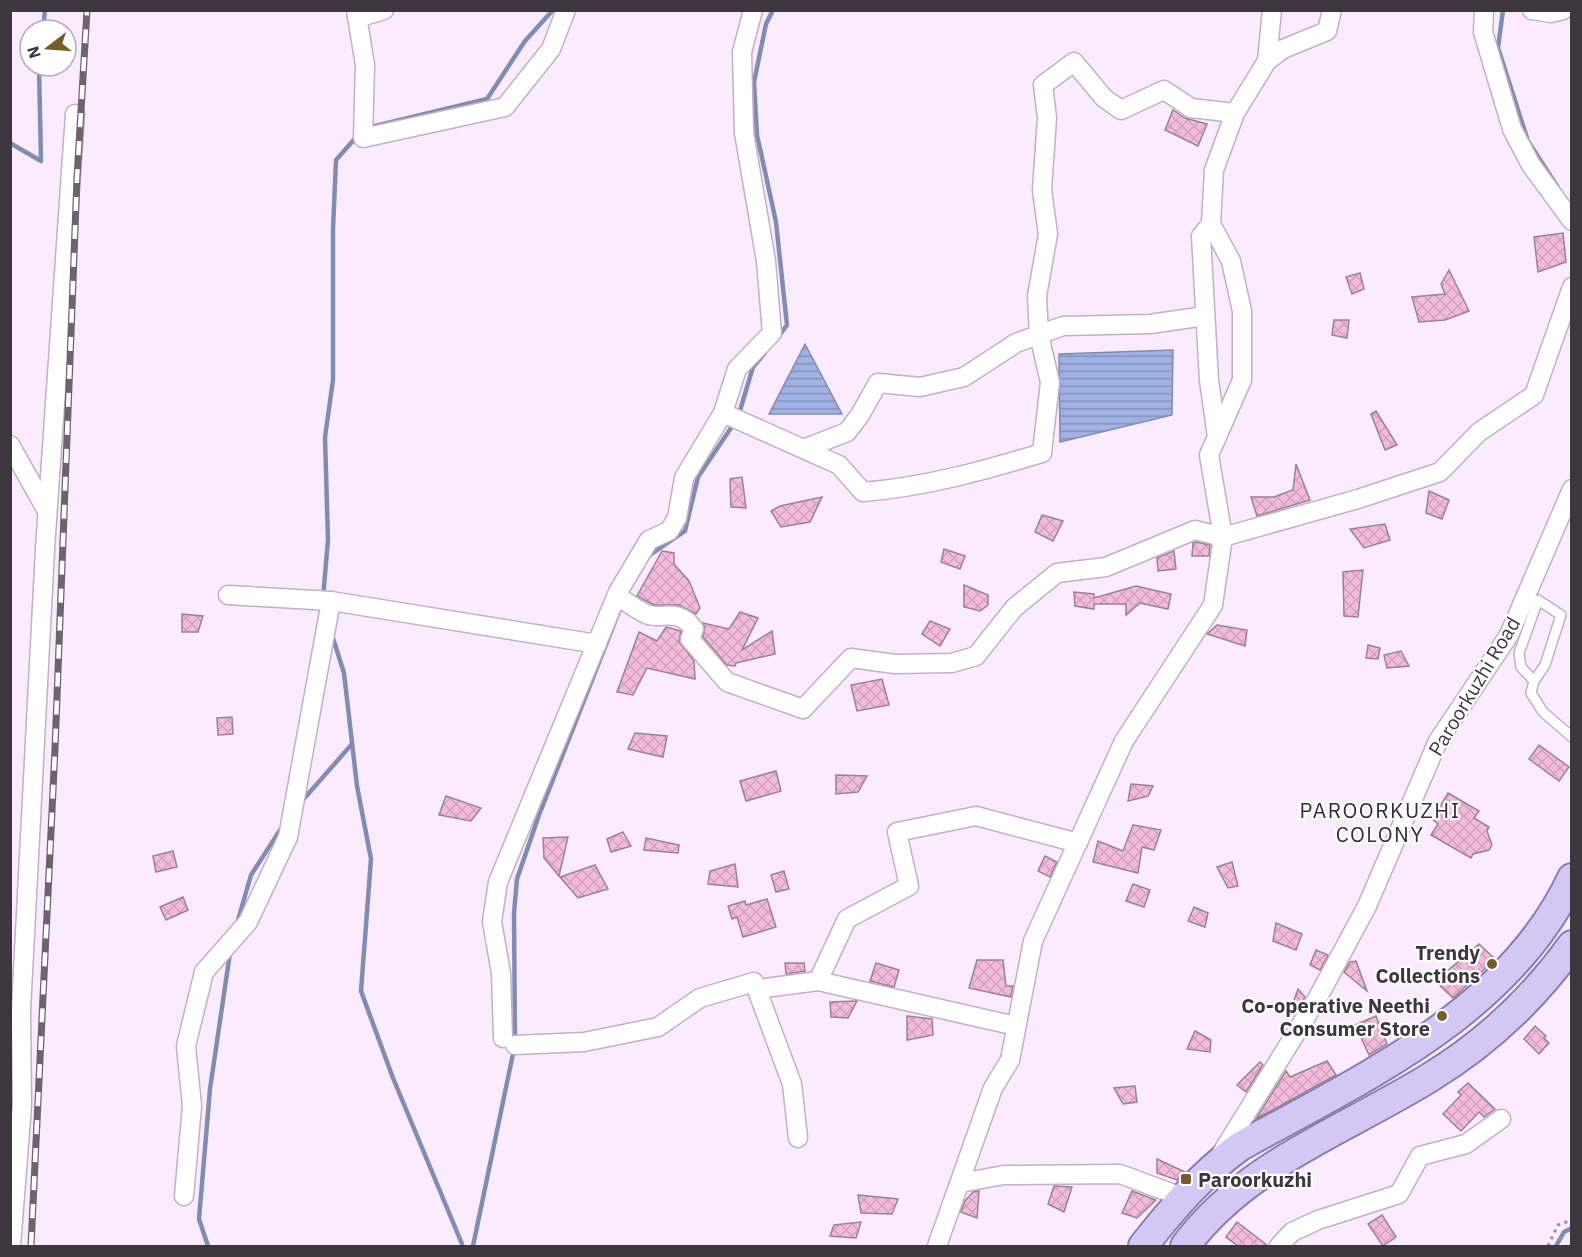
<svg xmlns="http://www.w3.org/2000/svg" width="1582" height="1257" viewBox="0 0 1582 1257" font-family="'IBM Plex Sans',sans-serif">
<defs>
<pattern id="water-rules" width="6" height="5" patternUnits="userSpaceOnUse" patternTransform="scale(1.5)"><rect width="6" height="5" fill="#a0b1e4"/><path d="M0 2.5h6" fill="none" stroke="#8491ba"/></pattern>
<pattern id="building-cross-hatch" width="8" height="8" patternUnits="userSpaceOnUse" patternTransform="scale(1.5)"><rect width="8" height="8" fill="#f3bbdb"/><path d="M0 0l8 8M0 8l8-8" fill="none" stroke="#d1a1bd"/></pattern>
</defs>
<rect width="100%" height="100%" fill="#faebfe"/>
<g fill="url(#water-rules)" stroke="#828cb2" stroke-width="1.5">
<path d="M805,344l37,70h-73z"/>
<path d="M1173,350l-1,65 -112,27 -1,-88z"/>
</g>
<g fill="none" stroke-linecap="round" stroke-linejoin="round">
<g stroke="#828cb2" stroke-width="4.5">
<path d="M773,10l-7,14 -12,58 3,53 19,87 11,103 -8,11"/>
<path d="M1503,10l-5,38 30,93 29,45"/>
<path d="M43,30l2,-20"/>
<path d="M375,126l112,-27 38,-58 28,-31"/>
<path d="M10,143l31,18 -2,-95"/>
<path d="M739,414l14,-47 11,-13"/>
<path d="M650,555l35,-24 13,-54 37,-55"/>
<path d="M323,598l5,-58 -3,-103 8,-57v-151l3,-69 22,-25"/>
<path d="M332,635l12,38 13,113 14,73 -10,132 32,87 69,166"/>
<path d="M302,801l50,-57"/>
<path d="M236,927l15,-52 31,-48"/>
<path d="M515,1041l-1,-128 3,-34 22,-64 83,-211"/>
<path d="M208,1246l-9,-27 11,-130 20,-136"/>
<path d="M473,1246l41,-197"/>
<path d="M1556,1246l8,-14 8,-4"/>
</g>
</g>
<g fill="url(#building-cross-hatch)" stroke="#9b8290" stroke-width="1.5">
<path d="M1173,110l12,8 22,6 -9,22 -33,-16z"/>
<path d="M1563,233l3,29 -28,10 -4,-35z"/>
<path d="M1449,270l20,41 -24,9 -26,2 -7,-25 33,-3 -4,-10z"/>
<path d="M1360,273l4,16 -12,5 -6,-17z"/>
<path d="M1334,320h15l-2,18 -15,-3z"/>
<path d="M1376,411l21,34 -12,5 -14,-36z"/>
<path d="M1296,464l14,36 -53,16 -6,-19h23l19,-7z"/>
<path d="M742,477l4,31 -15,-1 -1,-28z"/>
<path d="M1429,491l20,9 -7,19 -16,-6z"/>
<path d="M822,497l-12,25 -29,5 -10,-16 9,-5z"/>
<path d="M1042,515l21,6 -10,20 -18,-9z"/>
<path d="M1385,524l5,16 -26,8 -14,-19z"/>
<path d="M1196,542l14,3 -1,11h-17l1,-13z"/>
<path d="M944,549l21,7 -5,13 -19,-7z"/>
<path d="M662,551l12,2v11l15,17 11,27 -4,6 -17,-9h-25l-17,-9z"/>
<path d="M1174,551l2,18 -18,2 -1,-13z"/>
<path d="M1363,570l-5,47 -14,-1 -1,-44z"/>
<path d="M964,585l24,10v10l-8,6 -16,-4z"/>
<path d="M1136,586l35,8 -3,15 -28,-6 -14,12v-11h-32v5l-19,-3 -1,-14 20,2v4z"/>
<path d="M740,612l18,6 -16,32 30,-19 3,23 -39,9 -1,3 -8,-1 -24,-28 2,-9 -2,-5 26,6z"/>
<path d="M182,614l21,2 -5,16h-16z"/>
<path d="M930,621l20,8 -10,17 -18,-12z"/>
<path d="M1217,625l30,5 -2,16 -38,-12z"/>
<path d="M666,627l15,4 -2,10 15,20 1,18 -48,-11 -14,27 -16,-3 22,-60 18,9z"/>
<path d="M1368,645l12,3 -2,11 -12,-1z"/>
<path d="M1401,651l8,15 -22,2 -3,-13z"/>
<path d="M882,679l7,26 -32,6 -6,-26z"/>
<path d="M232,717l1,17 -15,1 -1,-17z"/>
<path d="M635,733l32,3 -4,21 -35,-8z"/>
<path d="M1539,745l30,22 -10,14 -30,-22z"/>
<path d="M776,771l5,20 -35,10 -6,-20z"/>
<path d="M836,775l31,1 -9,16 -22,2z"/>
<path d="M1131,784l22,2 -5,10 -20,5z"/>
<path d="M1448,793l31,18 -5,7 15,9 -2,4 5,14 -3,5 -16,4 -2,4 -40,-23 7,-11 -6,-5z"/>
<path d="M446,796l35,12 -10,13 -32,-6z"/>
<path d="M1133,825l28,5 -7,20 -12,-3 -4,26 -45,-11 5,-21 25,10z"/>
<path d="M623,832l8,14 -20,6 -4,-13z"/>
<path d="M568,837l-9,39 -15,-18 -1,-20z"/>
<path d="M646,838l33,7 -1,8 -34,-3z"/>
<path d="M173,851l4,16 -21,5 -3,-16z"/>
<path d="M1045,856l12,6 -7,15 -12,-6z"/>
<path d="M1232,862l6,24 -10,2 -11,-21z"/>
<path d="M735,864l3,23 -30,-3 2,-13z"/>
<path d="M595,865l13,24 -30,9 -18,-21z"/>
<path d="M784,871l5,18 -13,3 -5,-17z"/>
<path d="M1133,884l17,6 -6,17 -18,-6z"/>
<path d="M183,897l5,13 -22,10 -6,-13z"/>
<path d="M767,899l9,28 -33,10 -6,-20 -5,2 -4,-13 17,-5 1,4z"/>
<path d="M1194,907l14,6 -3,14 -17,-6z"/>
<path d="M1276,923l26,11 -6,16 -23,-9z"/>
<path d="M1479,944l16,15 -42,39 -21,-20 14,-6z"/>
<path d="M1316,950l12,5 -8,15 -10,-5z"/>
<path d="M977,960h26l3,26h7l-2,11 -42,-9z"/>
<path d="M1356,961l11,30 -23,-19 6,-10z"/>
<path d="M785,963h19l1,8 -19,3z"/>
<path d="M876,963l23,7 -5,17 -24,-6z"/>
<path d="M1298,989l7,8 -9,15 -5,-3z"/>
<path d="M857,1001l-9,17 -17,-1 -1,-15z"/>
<path d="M907,1016l25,3 1,16 -26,5z"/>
<path d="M1376,1016l11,28 -18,11 -14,-30z"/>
<path d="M1535,1026l11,10 -2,2 5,5 -10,11 -15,-15z"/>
<path d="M1195,1031l16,9 -1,12 -23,-3z"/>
<path d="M1327,1061l9,14 -80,44 30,-48 4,6z"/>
<path d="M1260,1062l3,3 -17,27 -9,-7z"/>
<path d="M1468,1083l27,26 -11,8 -5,-5 -18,19 -18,-17 18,-19 -3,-3z"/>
<path d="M1135,1086l2,16 -14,2 -9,-16z"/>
<path d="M1157,1159l28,13 -8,8 -20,-7z"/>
<path d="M1054,1186l18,1 -8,25 -16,-8z"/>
<path d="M979,1191l-2,27 -16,-6 4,-11 8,-9z"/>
<path d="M1132,1191l24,9 -19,18 -15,-5z"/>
<path d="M858,1195l40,4 -6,15 -31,-1z"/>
<path d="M1382,1215l14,22 -13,9 -15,-22z"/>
<path d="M861,1222l-5,16 -26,-2 4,-11z"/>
<path d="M1237,1222l31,24h-30l-12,-9z"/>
</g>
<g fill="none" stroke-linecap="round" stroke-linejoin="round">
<defs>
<path id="service" d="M1534,681l-13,-14 -2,-14 19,-53 23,15 -16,50 -11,16 -3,12 12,19 29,25"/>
<g id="minor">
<path d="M356,10l9,55 -2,73 142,-31 46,-58 15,-39"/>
<path d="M1532,10l19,3 12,-3"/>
<path d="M1484,11l-1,21 29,97 19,36 41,56"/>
<path d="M357,18l27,-8"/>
<path d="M1267,61l5,-51"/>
<path d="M1211,224l-10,12 8,144 8,57"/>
<path d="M723,413l116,52 24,27c61,-5 120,-21 179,-39l8,-71 -11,-47 -2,-39 11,-62 -6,-44 5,-72 -4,-33 31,-23 30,36 17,12 43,-20 27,18 44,5"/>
<path d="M10,445l37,66"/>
<path d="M806,448l41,-16 13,-17 18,-32 42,4 44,-10 52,-34 47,-17 87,-2 55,-8"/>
<path d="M228,595l103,6 266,43"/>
<path d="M617,596c9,6 19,13 29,18 15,7 31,-8 48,15l-4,10 37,43 76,27 48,-51 44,6 57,-1 24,-7 38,-48 43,-35 49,-6 89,-37 28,7 135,-38 82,-27 39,-40 55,-37 38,-108"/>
<path d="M818,981l29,-62 62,-33 -12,-54 79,-16 102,27"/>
<path d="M758,989l60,-8 198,45"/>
<path d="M503,1038l-2,-65 -9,-51 6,-40 120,-290 31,-52 20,-9 8,-13 7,-40 39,-65 14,-44 35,-36 -6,-72 -22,-128 -2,-81 11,-42"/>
<path d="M515,1045l69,-3 74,-15 42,-29 54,-16 38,102 6,54"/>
<path d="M1221,1154l96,-155 50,-93 71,-165 71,-106 63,-146"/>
<path d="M960,1183l44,-8 116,-1 62,23"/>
<path d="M184,1196l8,-90 -6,-60 18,-74 44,-50 40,-85 43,-236"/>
<path d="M11,1246l11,-141 -1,-95 24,-461 30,-435"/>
<path d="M937,1246l56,-158 17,-28 23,-119 91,-200 89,-136 10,-68 -14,-82 33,-75v-69l-11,-50 -20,-37 3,-54 21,-57 32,-52 16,-12 44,-18 5,-21"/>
<path d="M1279,1246l13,-14 26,-12 81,-26 21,-38 46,-12 35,-25"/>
</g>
<g id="primary">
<path d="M1143,1246c29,-37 58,-71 96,-99 123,-69 270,-134 333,-269"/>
<path d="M1185,1246c61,-82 160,-116 244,-168 56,-34 105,-80 143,-133"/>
</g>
</defs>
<use href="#service" stroke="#c2b0c6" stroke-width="12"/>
<use href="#minor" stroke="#c2b0c6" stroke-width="21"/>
<use href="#primary" stroke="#8b7db0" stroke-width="32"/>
<path stroke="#968c99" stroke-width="3" stroke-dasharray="3 4.5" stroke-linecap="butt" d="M1548,1246l10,-21 14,-5"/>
<use href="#service" stroke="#fff" stroke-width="9"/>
<use href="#minor" stroke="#fff" stroke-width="18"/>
<use href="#primary" stroke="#d3c8f4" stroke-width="28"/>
<defs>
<path id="rail" d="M31,1246l24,-497 22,-571 10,-168"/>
</defs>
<use href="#rail" stroke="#6c636f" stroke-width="7"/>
<use href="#rail" stroke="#fff" stroke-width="4.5" stroke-dasharray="14" stroke-linecap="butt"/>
</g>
<g fill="#755c2d" stroke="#fff" stroke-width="2">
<circle cx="1492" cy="964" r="6"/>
<circle cx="1442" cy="1016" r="6"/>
<rect x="1180" y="1173" width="12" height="12" rx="3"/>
</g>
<g text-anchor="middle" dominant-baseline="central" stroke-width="4.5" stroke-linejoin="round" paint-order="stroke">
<g font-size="20" fill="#3d363f" stroke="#fff">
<text transform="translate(1474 686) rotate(-59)">Paroorkuzhi Road</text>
</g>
<g font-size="20" font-weight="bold" fill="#3d363f" stroke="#fff" text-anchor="end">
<text x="1480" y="952">Trendy<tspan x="1480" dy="23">Collections</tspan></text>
<text x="1430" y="1005">Co-operative Neethi<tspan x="1430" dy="23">Consumer Store</tspan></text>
<text x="1198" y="1179" text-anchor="start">Paroorkuzhi</text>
</g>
<g font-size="21" letter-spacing="1.5" fill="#36283a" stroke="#fff">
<text x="1380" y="810">PAROORKUZHI<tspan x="1380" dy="24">COLONY</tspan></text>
</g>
</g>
<rect width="1582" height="1257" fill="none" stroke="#3d363f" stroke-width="24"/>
<g transform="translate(48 48) rotate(253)"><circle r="28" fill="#ffffff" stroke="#b1afb2" stroke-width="1.5"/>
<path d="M0-4.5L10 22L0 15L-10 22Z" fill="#755c2d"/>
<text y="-9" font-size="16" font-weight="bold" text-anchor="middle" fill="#3d363f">N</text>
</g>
</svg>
